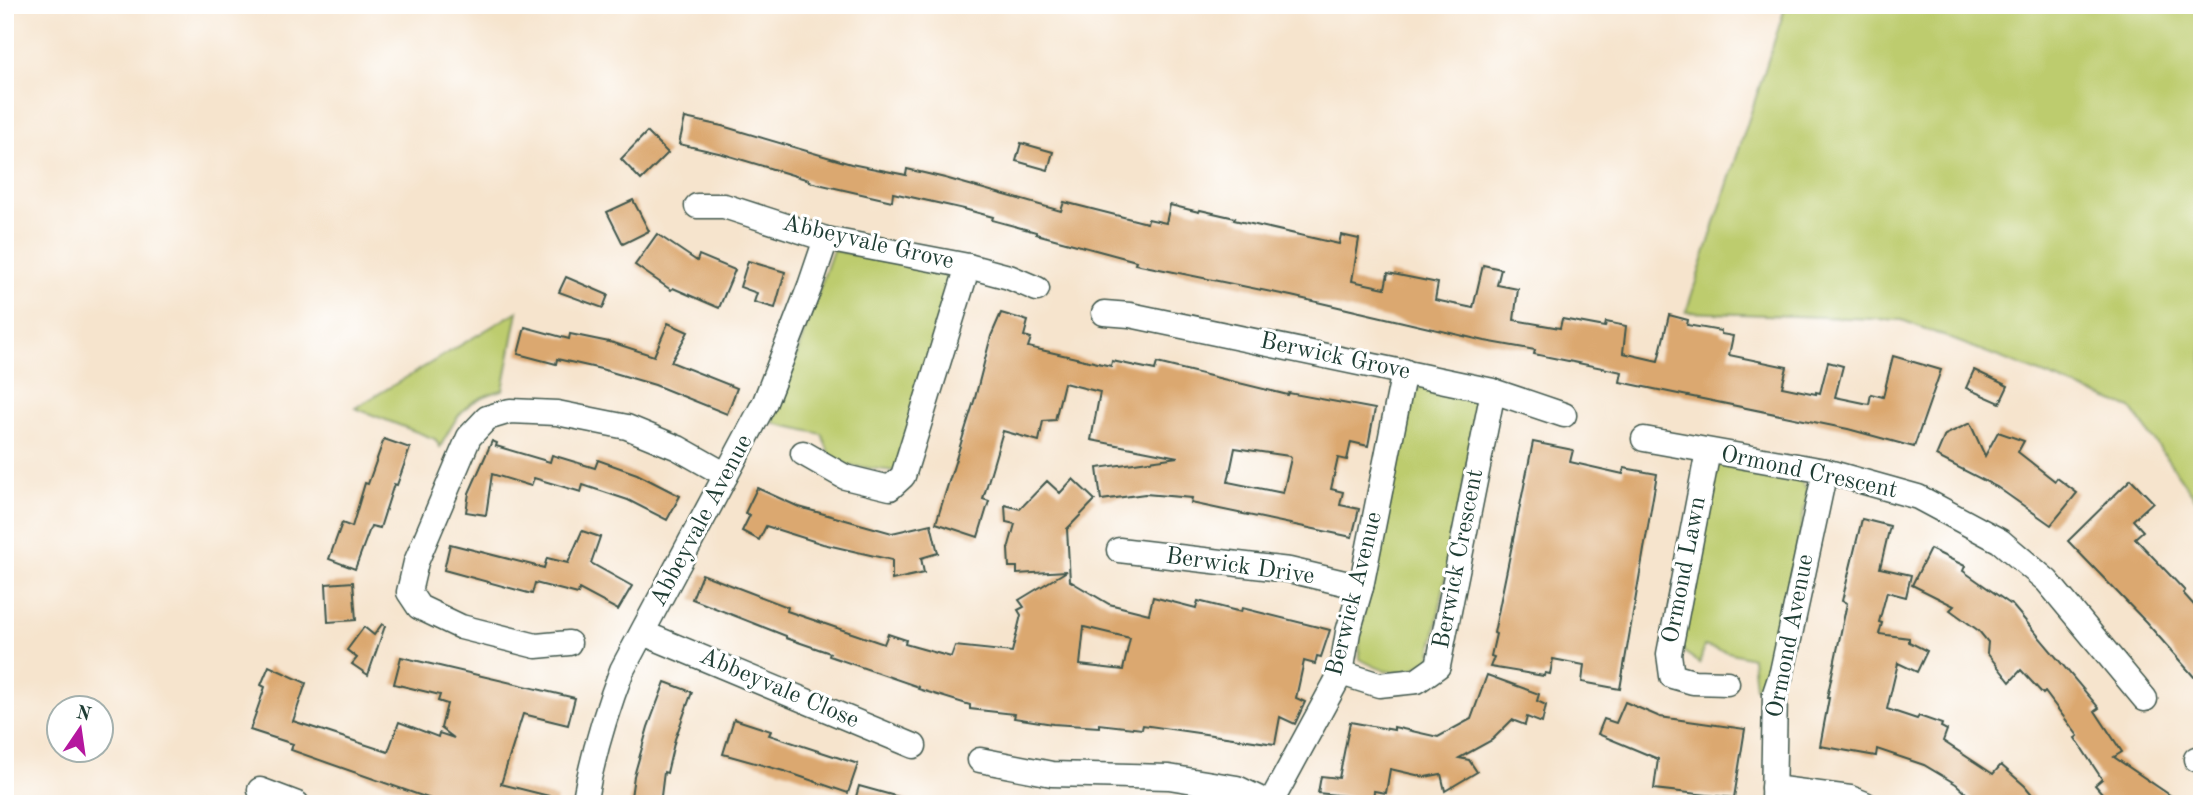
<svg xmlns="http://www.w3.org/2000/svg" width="2207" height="809" viewBox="0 0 2207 809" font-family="'Old Standard TT',serif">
<rect width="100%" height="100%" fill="#fff"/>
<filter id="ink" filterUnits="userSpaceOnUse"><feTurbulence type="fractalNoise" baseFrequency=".0143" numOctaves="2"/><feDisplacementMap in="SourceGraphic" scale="14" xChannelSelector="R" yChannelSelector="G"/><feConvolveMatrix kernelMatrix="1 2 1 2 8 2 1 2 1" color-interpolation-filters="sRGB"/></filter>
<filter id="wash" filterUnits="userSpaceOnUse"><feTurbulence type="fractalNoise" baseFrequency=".00686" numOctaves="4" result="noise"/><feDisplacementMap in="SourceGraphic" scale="28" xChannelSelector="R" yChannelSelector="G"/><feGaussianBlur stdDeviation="1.57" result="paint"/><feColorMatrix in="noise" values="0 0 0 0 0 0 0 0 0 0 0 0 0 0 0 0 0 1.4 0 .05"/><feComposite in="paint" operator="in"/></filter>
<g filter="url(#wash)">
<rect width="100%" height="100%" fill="#f6e4cd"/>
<g fill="#bdcc6e" stroke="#6e8451" stroke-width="2">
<path d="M1786,5h416v503l-71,-100 -229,-88 -216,-8z"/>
<path d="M833,250l116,24 3,12 -49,186 -70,-8 -11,-30 -49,-11z"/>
<path d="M518,311l-15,79c-40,11 -44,23 -63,57l-5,-8 -80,-31z"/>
<path d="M1422,385l48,9 9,9 -49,256c-26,19 -42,16 -70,0l-1,-24 54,-240z"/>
<path d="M1720,461l73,11 15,18 -37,199 -16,-2 -3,-29 -48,-12 -4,17 -19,-13 29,-173z"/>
</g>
<g id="blocks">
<g fill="#dba870" fill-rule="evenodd">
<path d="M685,118l37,8 129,38 55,11 1,-6 38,9 116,33 3,-9 83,21 1,-4 18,4 4,-18 29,7 1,-2 35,8 -1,2 105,24 2,-9 18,4 -7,42 33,7 3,-15 50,10 -3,17 38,8 10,-43 18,4 -4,16 21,4 -4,31 46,8 2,-9 43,8 1,-5 20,4 -3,27 35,8 11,-46 19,5 -1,5 34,6v3l12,2 -4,19 58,12 -5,20 34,7v-2l4,1 8,-31 15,4 -8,31 34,7 2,-10 12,3 10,-41 48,14 -27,77 -66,-18 -228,-47 2,-10 -88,-18 1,-4 -50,-9 -194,-45 -156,-32 1,-3 -100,-27v-2l-44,-12 1,-3 -29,-8 -71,-16 -1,8 -83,-19v-2l-86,-26 -44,-10z"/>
<path d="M647,132l21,21 -27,27 -20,-21z"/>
<path d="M1021,143l32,9 -5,18 -32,-9z"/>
<path d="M633,200l16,31 -26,13 -16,-32z"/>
<path d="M657,234l40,27 2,-6 36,15 -16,38 -46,-20 -2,2 -36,-25z"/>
<path d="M748,261l37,11 -10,36 -21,-6 3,-9 -17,-6z"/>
<path d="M566,277l42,18 -5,13 -44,-16z"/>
<path d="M1001,313l27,8 -4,15 7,2 -3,9 83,19 1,-5 43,9 2,-7 131,32 1,-2 86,16 -7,37 -17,-4 -4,18 -9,-2 -7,31 12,3 -3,13 19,4 -7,28 -161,-34 1,-5 -47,-4 -44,6 -4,-32 81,-11 -87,-17 9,-48 -36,-9 -9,37 -12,1 -4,20 -36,-10 -20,68 6,2 -11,36 -42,-14 39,-125 16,-62zM1235,448l54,8 2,2 -8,35 -55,-11z"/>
<path d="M668,323l20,9 -17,30 66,26 -10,26 -72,-29 -54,-16 -44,-10 -1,5 -38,-10 7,-27 44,12 1,-5 44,9 40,13z"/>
<path d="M1974,370l34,16 -8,17 -34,-15z"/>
<path d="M1970,423l15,33 13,-24 26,9 -6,11 37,29 2,-3 20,15 -26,32 -54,-38 -61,-31 9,-21z"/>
<path d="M384,439l26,9 -13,37 -3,-1 -14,44 -9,-2 -16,43 -26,-10 13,-36 10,4 13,-44 3,1z"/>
<path d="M492,441l5,2 -1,3 54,16 2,-7 43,13 3,-8 39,14 43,22 -13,24 -39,-20 -45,-15 -2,7 -47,-14 -3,8 -39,-12 -6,41 -20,-3 3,-19z"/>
<path d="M1533,442l40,8 -3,12 53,12 1,-6 33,6 -37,215 -38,-7 2,-17 -31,-6 -3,15 -5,-1 -1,3 -54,-9 4,-10 -3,-1 5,-22 -2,-1z"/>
<path d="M1073,479l22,21 -28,29 3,52 39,23 40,10 4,-17 43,11 2,-7 43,11 1,-4 88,22 -9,27 -4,-1 -2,8 -11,-3 -8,37 9,4 -10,22 -15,-7 -5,27 -132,-19 -1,4 -43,-5v3l-46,-3 -39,-6 1,-4 -45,-5v-4l-52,-16 1,-2 -90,-31 1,-3 -44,-15v-2l-94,-37 10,-25 86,33 -1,4 97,33 4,-10 18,6 -1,4 46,13 4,-11 57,6 9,-37 -3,-5 6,-3 -5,-7 48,-29 -50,3v-7h-8l-1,-18 7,-25 -9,-2 -1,-17 15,4 27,-28 13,12zM1084,627l46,11 -7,32 -43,-5z"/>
<path d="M2131,479l22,23 -20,18 10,11 -8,7 50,53 -2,2 19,21v72l-56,-64 -78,-81z"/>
<path d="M757,488l42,19 93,26 39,-9 7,29 -17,5 3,15 -32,7v-20l-69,-16 -57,-18 -7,14 -17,-9 8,-16 -5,-2z"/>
<path d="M1862,519l28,7 -10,42 31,7 -5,22 -19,-5 -8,30 3,1 -3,11 30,4v4l18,9 -10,21 -19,-9 -11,46 30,10 2,-3 23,8 -1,3 6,3 -4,11 50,33 8,-9 24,21 15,18h-62l-22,-20 -32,-19 -47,-16 -1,7 -56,-10 9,-48h-2l20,-95 -5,-2z"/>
<path d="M582,531l18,6 -9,26 41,23 -14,24 -39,-21 -1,5 -43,-11 -3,11 -88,-24 6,-26 94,24 3,-10 21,5z"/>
<path d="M1930,549l35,17 -2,5 50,35 86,102 -4,3 27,41 -8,5 69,47h-94l13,-11 -7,-8 7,-6 -27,-41 3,-2 -33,-44 -2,2 -22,-24 -11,12 -23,-29 1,-11 -9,-11 -29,-21 4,-4 -42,-21z"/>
<path d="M353,582l3,38 -28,2 -2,-38z"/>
<path d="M382,624l3,2 -17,49 -16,-11 5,-6 -10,-8 17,-23 10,8z"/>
<path d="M401,657l174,41 -7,27 -45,-11 -22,70 56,14 -1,6h-111l-154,-54 2,-6 -43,-14 15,-43 -4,-2 8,-19 37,17 -13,38 95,31 11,-30 39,15 1,-4 15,5 -13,-10 6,-24 -9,-3 2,-6 -46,-11z"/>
<path d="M1487,675l52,19 -2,7 9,4 -4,18 -15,-6 -2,8 -13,-5 -20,20 -33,18 10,2 8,12 -32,19 -4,-17 -16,3 -35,-8 -4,24 -12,-2 -1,8 -55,-6 3,-17 18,2 11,-56 44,8v-3l44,10 33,-18z"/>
<path d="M665,682l27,10 -17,47 -8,34 -3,-1 -4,32h-30l4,-28 14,-49z"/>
<path d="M1625,702l35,15 85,12 -11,69 -80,-9 4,-30 -60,-25 6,-15 12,4z"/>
<path d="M734,719l37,12 -2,4 89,29 -10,29 -61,-21 -64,-18z"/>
<path d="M859,786l47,13 -1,5h-51z"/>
</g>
</g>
</g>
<g filter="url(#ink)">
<use href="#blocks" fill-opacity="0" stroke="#3f564b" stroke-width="2"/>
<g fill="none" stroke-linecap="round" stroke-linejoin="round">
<defs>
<g id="minor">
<path d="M697,206h27l102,33 142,27 41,11 28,12"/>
<path d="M1104,313l26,2 363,76 71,24"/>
<path d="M1644,439l181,32 93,26 82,44 47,40 98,118"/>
<path d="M1708,451l-39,203 3,22 21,6 34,1"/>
<path d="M803,453l42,24 45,11 13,-12 65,-210"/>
<path d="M1119,550l170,20 72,17"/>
<path d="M643,633l271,113"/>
<path d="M569,643l-33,3 -75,-19 -42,-20 -10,-15 7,-30 53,-125 18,-19 23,-7 47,2 70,14 51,21 48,27"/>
<path d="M1341,673l38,12 38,-4 21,-15 55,-275"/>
<path d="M2196,759l6,2"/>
<path d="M980,760l72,14 117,3 68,11 33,16 71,-131 7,-41 13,-45 43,-216"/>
<path d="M1773,788l77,10 15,6"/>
<path d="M260,790l37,14"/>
<path d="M584,804c8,-46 21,-90 38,-134l143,-268 45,-116 16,-47"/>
<path d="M1773,804l2,-111 7,-21 43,-201"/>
</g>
</defs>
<use href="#minor" stroke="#3f564b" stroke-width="27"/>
<use href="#minor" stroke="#fff" stroke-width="24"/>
</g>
</g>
<g text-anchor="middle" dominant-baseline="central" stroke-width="6" stroke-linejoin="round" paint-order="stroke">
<g font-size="24" fill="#1f3d34" stroke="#fff">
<text transform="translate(868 243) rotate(13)">Abbeyvale Grove</text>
<text transform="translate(1335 357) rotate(12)">Berwick Grove</text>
<text transform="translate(1809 473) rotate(12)">Ormond Crescent</text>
<text transform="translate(702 521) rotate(-62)">Abbeyvale Avenue</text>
<text transform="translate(1459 559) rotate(-79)">Berwick Crescent</text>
<text transform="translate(1240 567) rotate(8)">Berwick Drive</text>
<text transform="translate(1685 570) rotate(-79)">Ormond Lawn</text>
<text transform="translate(1355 594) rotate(-76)">Berwick Avenue</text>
<text transform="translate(1791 636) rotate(-79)">Ormond Avenue</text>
<text transform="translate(779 689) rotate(23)">Abbeyvale Close</text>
</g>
</g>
<rect width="2207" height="809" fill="none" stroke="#fff" stroke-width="28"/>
<g transform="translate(80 729) rotate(13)"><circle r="33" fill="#ffffff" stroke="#a5b1ae" stroke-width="2"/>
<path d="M0-5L12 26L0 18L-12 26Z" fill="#b5179e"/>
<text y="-10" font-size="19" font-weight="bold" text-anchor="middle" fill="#1f3d34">N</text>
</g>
</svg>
